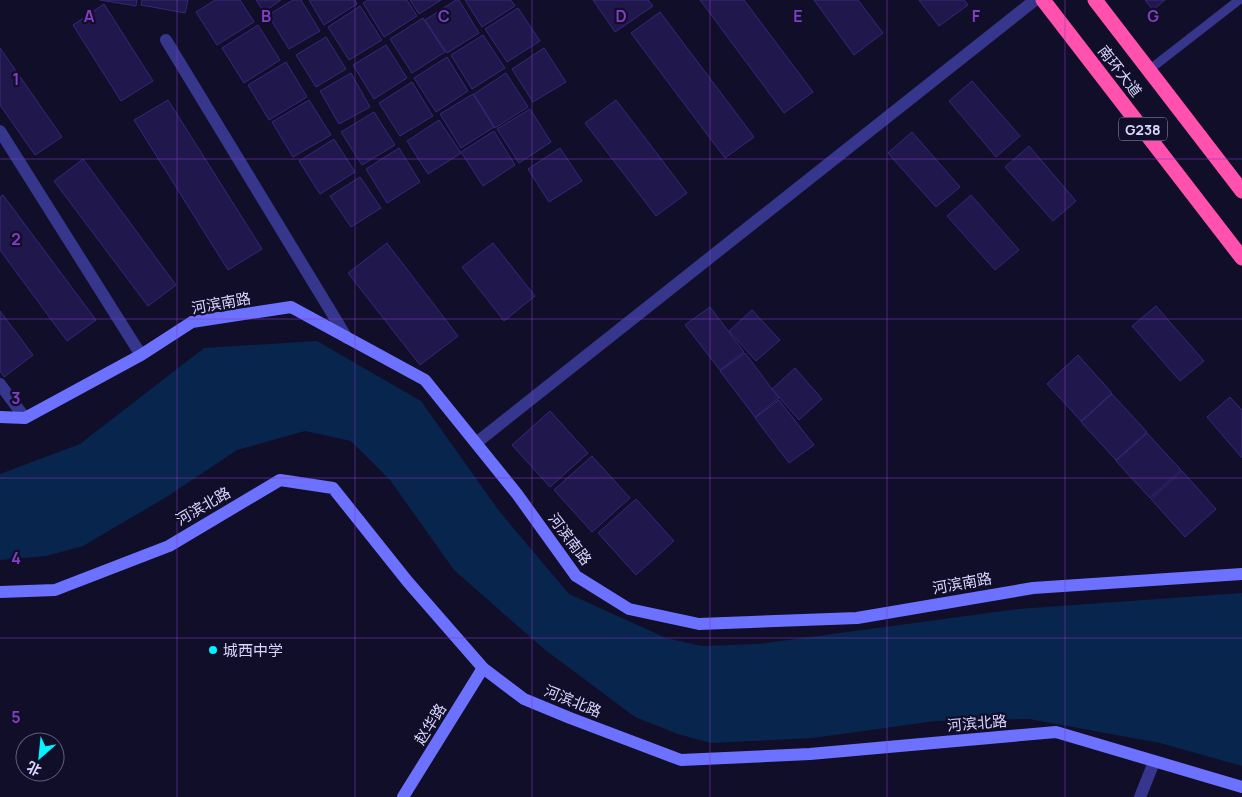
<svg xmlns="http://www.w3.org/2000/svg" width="1242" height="797" viewBox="0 0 1242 797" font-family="Manrope,'Noto Sans SC',sans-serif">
<rect width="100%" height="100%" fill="#110e29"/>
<path fill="#08254e" d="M317,341l104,60 78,110 70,83 97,44 36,8 56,-2 260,-35 224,-16v173l-82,-23 -131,-24 -94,2 -122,17 -102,5 -33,-9 -43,-17 -91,-68 -90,-79 -64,-90 -39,-39 -46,-10 -68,19 -69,46 -85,50 -37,10 -46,4v-86l80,-30 124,-96z"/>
<g fill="#20184c" stroke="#35287a">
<path d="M100,0h37l-1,6z"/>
<path d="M142,0h46l-3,13 -44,-8z"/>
<path d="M215,0h25l14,22 -37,23 -21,-33z"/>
<path d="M256,0h25l-17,12z"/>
<path d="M293,0h8l19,31 -31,18 -21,-34z"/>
<path d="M309,0h46l2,4 -33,21z"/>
<path d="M368,0h39l10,16 -33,21 -21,-34z"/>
<path d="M410,0h31l-22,14z"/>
<path d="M456,0h3l20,33 -32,20 -22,-33z"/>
<path d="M465,0h46l4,6 -33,21z"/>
<path d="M593,0h55l5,6 -38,26z"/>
<path d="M700,0h44l69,92 -29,21z"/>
<path d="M814,0h44l25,33 -29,22z"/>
<path d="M919,0h45l4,5 -29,21z"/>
<path d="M1145,0h20l-12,10z"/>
<path d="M104,4l49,77 -32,20 -48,-76z"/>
<path d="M360,6l22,34 -33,20 -21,-33z"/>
<path d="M518,8l22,33 -33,21 -22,-33z"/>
<path d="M660,12l94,125 -29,21 -94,-125z"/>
<path d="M423,18l22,34 -33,21 -22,-34z"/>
<path d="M258,25l22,35 -36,23 -22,-35z"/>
<path d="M483,35l22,33 -33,21 -21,-34z"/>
<path d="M326,37l20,32 -30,18 -20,-32z"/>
<path d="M386,45l21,33 -33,21 -21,-34z"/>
<path d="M0,48l62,89 -27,18 -35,-50z"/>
<path d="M544,48l22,34 -33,20 -21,-33z"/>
<path d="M447,57l21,34 -32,21 -22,-34z"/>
<path d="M286,62l21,35 -38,23 -21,-35z"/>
<path d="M351,73l19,34 -31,17 -19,-33z"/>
<path d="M506,73l22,34 -33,21 -21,-34z"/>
<path d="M972,81l48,55 -24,21 -47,-56z"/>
<path d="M412,82l21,34 -33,20 -21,-33z"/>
<path d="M473,94l21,33 -33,21 -21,-34z"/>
<path d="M168,100l94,149 -34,21 -94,-150z"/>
<path d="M309,100l22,35 -38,22 -21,-35z"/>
<path d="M616,100l71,93 -31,23 -71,-93z"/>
<path d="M530,109l21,33 -32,21 -22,-34z"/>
<path d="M374,112l21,33 -33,20 -21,-33z"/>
<path d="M439,120l22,33 -33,21 -21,-33z"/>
<path d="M494,131l21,34 -32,21 -22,-34z"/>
<path d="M912,132l48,55 -24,20 -48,-54z"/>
<path d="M334,139l21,33 -35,22 -21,-33z"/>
<path d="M1029,146l47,55 -23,20 -48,-54z"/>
<path d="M399,148l21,34 -33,21 -21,-34z"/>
<path d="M560,148l22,33 -33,21 -21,-33z"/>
<path d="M83,159l93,126 -28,21 -94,-125z"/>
<path d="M360,177l21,31 -30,19 -21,-31z"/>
<path d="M3,195l93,125 -29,21 -67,-91v-53z"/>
<path d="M971,195l48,55 -24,20 -48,-54z"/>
<path d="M387,243l71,93 -38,29 -72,-92z"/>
<path d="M493,243l42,53 -31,25 -42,-54z"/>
<path d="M1156,306l48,55 -24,20 -48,-55z"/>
<path d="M710,307l34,45 -24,18 -35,-45z"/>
<path d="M752,310l28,30 -24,21 -27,-30z"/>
<path d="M0,311l33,44 -29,22 -4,-6z"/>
<path d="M745,353l34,45 -24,19 -35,-46z"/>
<path d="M1078,355l34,38 -31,28 -34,-37z"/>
<path d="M795,368l27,31 -23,21 -27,-31z"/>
<path d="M1112,394l35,38 -31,28 -35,-38z"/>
<path d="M1230,397l12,13v48l-35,-41z"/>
<path d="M779,400l35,45 -25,18 -34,-45z"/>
<path d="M550,411l38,42 -38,34 -38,-42z"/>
<path d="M1147,433l34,37 -31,28 -34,-37z"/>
<path d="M592,456l38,42 -38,34 -38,-42z"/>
<path d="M1182,471l34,38 -31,28 -34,-38z"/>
<path d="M636,499l38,42 -38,34 -38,-42z"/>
</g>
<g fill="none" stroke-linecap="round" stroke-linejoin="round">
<path stroke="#35368c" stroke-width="9" d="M1149,70l90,-70"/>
<g stroke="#35368c" stroke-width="12">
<path d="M166,40l181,298"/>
<path d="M0,131l141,224"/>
<path d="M0,384l25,34"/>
<path d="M476,443l559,-443"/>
<path d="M1140,797l14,-35"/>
</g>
<g stroke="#6d71ff" stroke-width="12">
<path d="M0,417l25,1 116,-63 51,-33 99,-15 134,73 92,114 59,82 53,33 70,15 158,-6 176,-30 209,-14"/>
<path d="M0,592l55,-2 114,-44 111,-66 53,8 75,94 75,86 41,31 46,19 111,42 129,-6 246,-22 186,55"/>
<path d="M403,797l80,-129"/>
</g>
<g stroke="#ff51ad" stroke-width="15">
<path d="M1043,0l199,258"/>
<path d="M1095,0l147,191"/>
</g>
</g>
<path fill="none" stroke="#843dc5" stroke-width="1" stroke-opacity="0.55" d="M177,0v797M355,0v797M532,0v797M710,0v797M887,0v797M1065,0v797M0,159h1242M0,319h1242M0,478h1242M0,638h1242"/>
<circle fill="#02f2ff" stroke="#110e29" stroke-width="2" cx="213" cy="650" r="5"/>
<g text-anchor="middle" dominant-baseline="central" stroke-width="4.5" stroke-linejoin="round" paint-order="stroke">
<rect fill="#110e29" stroke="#9d9abf" stroke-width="1" x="1119" y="117.5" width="48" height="23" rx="4"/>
<g font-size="14" font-weight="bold" fill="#d9d6ff">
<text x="1143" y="129">G238</text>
</g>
<g font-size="15" fill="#d9d6ff" stroke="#110e29">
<text transform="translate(1120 71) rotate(52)">南环大道</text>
<text transform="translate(221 303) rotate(-10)">河滨南路</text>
<text transform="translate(203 506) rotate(-30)">河滨北路</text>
<text transform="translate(570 539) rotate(53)">河滨南路</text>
<text transform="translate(962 583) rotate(-10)">河滨南路</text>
<text transform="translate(573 701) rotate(22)">河滨北路</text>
<text transform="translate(977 723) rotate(-5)">河滨北路</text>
<text transform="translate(430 724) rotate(-58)">赵华路</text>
</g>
<g font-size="15" fill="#d9d6ff" stroke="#110e29" text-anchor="start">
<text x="223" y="650">城西中学</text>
</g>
</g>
<g font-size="16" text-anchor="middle" font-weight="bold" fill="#843dc5" stroke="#110e29" stroke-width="4.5" stroke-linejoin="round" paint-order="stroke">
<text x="89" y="22">A</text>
<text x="266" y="22">B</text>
<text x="444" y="22">C</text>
<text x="621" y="22">D</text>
<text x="798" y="22">E</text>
<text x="976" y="22">F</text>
<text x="1153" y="22">G</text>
<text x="16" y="85">1</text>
<text x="16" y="245">2</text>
<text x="16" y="404">3</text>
<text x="16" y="564">4</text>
<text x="16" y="723">5</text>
</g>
<g transform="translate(40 757) rotate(207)"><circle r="24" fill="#110e29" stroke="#615e7f"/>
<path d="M0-4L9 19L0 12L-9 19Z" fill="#02f2ff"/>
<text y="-8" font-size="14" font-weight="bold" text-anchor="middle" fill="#d9d6ff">北</text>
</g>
</svg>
